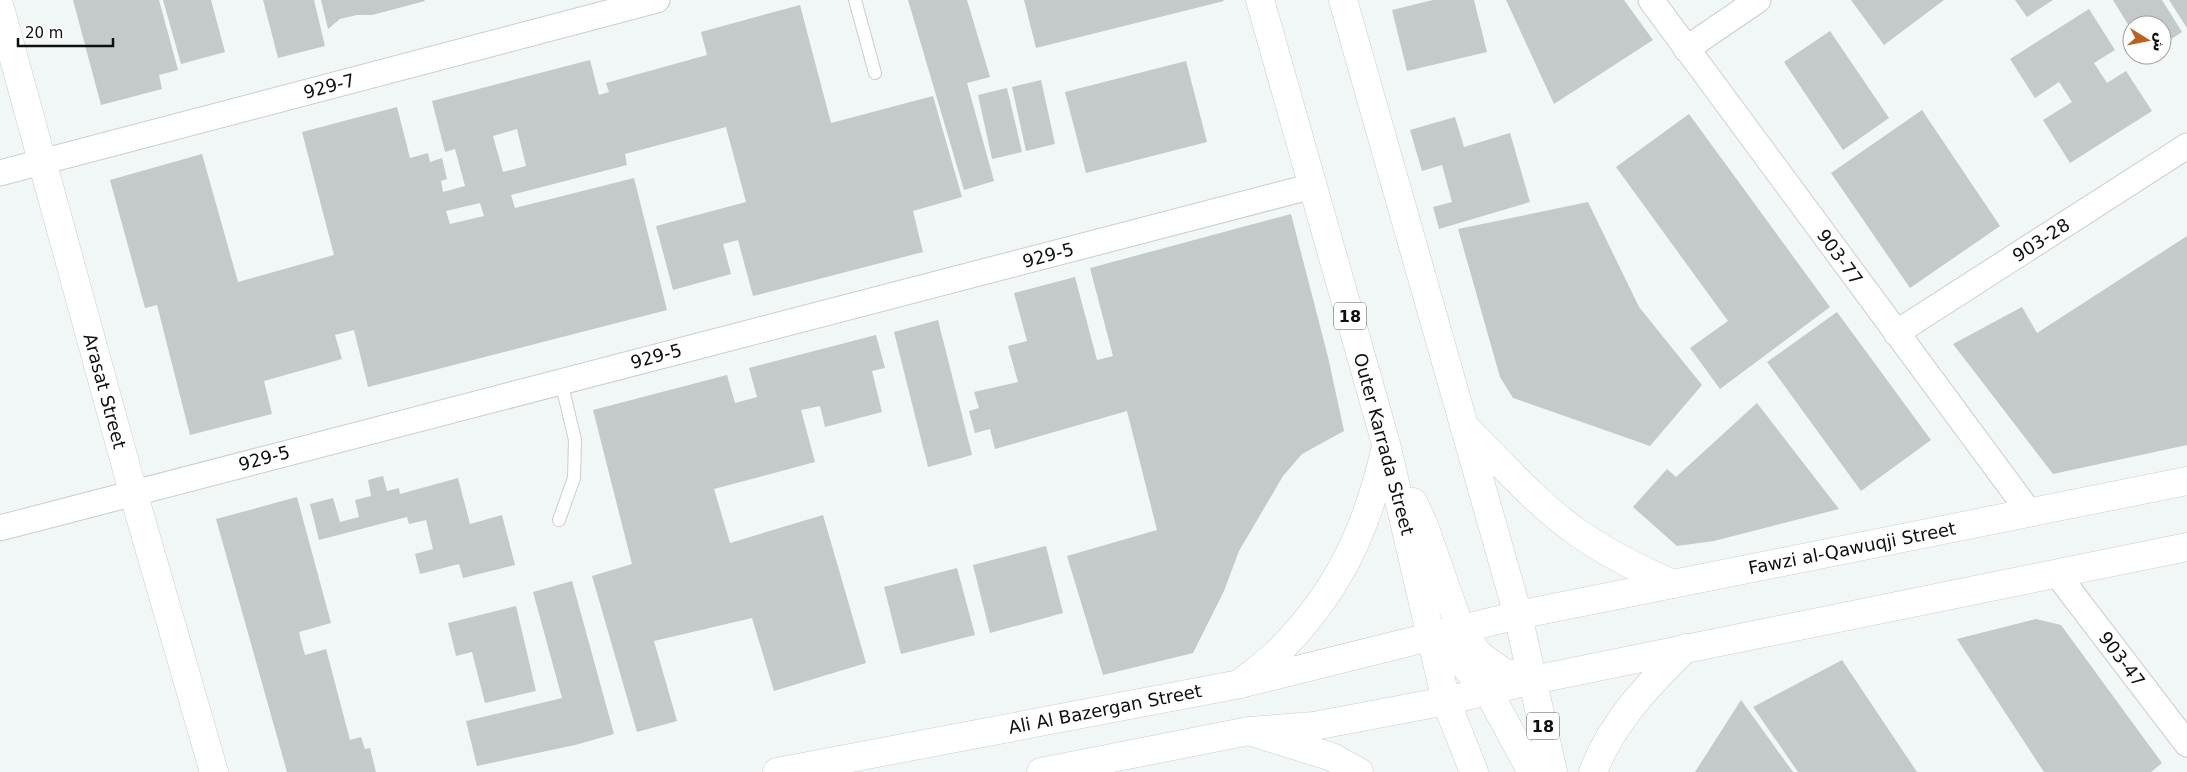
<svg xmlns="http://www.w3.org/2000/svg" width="2187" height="772" viewBox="0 0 2187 772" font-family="'DejaVu Sans','Noto Naskh Arabic',sans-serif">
<rect width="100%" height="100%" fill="#f1f6f6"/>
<g fill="#c4c9c9" fill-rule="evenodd">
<path d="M73,0h86l19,70 -19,5 3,14 -61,16z"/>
<path d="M163,0h48l14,52 -44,12z"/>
<path d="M263,0h51l11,46 -47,12z"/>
<path d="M321,0h103l1,1 -53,14h-15l-17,4 -12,10z"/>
<path d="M908,0h59l23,77 -23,6 27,98 -30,9z"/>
<path d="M1024,0h199l1,1 -188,47z"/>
<path d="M1433,0h41l13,52 -80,19 -15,-61z"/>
<path d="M1506,0h118l29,40 -99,64z"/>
<path d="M1851,0h93l-60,45z"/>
<path d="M2015,0h38l-26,17z"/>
<path d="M2113,0h49l20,32 -20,13v-20h-30v6z"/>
<path d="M2169,0h18v28z"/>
<path d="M800,5l31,118 102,-27 29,101 -49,14 10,41 -170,44 -15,-56 -15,4 8,30 -58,16 -17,-64 90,-24 -20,-75 -101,27 2,11 -116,30 4,13 119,-30 33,132 -299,77 -14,-57 -19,5 7,24 -78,22 8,33 -82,21 -33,-130 -12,3 -35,-128 92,-26 36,128 96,-27 -32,-123 95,-25 13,51 18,-5 2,9 12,-4 5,21 -6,2 2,11 22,-6 -10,-37 -10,3 -13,-51 158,-41 9,35 10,-3 -3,-9 101,-28 -6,-23zM517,129l9,37 -23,6 -10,-36zM480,203l4,13 -34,8 -4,-13z"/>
<path d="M2089,9l26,41 -21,13 13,20 19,-12 26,40 -82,52 -27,-43 29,-18 -13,-20 -24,16 -25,-39z"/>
<path d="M1830,31l59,87 -46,32 -59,-88z"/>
<path d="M1186,61l21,81 -121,31 -21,-81z"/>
<path d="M1041,80l14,64 -29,7 -14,-64z"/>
<path d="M1007,88l15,64 -30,7 -14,-64z"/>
<path d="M1922,110l78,116 -90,62 -79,-115z"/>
<path d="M1689,114l141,193 -110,82 -30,-41 38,-27 -112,-154z"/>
<path d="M1455,117l9,30 46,-14 20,69 -91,27 -6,-22 19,-5 -10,-37 -20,6 -12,-41z"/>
<path d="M1588,202l51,105 63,78 -52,61 -137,-48 -13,-21 -42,-148z"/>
<path d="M1291,214l37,143 16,74 -42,23 -19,22 -44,75 -15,40 -31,62 -90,22 -36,-119 90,-26 -30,-119 -132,38 -5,-20 -15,4 -6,-22 10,-3 -5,-16 44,-10 -10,-36 19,-5 -13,-48 61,-16 22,83 16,-4 -23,-88z"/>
<path d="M2187,236v209l-134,29 -100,-130 69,-37 15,26z"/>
<path d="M1837,312l94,128 -70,51 -94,-129z"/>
<path d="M938,320l34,135 -44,12 -34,-135z"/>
<path d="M876,335l9,33 -13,3 10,41 -57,15 -5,-21 -19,4 14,52 -101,27 16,54 93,-28 43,148 -92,28 -22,-73 -98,23 23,80 -40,11 -45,-156 40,-12 -39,-154 134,-35 8,28 22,-6 -8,-29z"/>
<path d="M1757,403l82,106 -125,32 -37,5 -44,-39 34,-38 9,8z"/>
<path d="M383,476l4,15 12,-3 1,6 58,-16 12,46 32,-9 13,50 -52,13 -4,-14 -39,10 -5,-20 18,-5 -7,-29 -17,4 -2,-7 -88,23 -9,-36 23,-6 7,24 19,-5 -4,-17 16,-4 -3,-16z"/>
<path d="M297,497l34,126 -32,9 2,9 4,14 21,-6 24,91 11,-3 4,12 5,-1 6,24h-89l-71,-253z"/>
<path d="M1046,546l17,67 -73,20 -17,-68z"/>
<path d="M957,568l18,67 -74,19 -17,-67z"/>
<path d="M572,581l42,153 -39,11 -98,21 -11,-45 96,-23 -29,-106z"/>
<path d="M516,606l20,85 -51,12 -13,-51 -16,4 -8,-33z"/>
<path d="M2036,619l25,6 101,138 -11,9h-107l-87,-133z"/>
<path d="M1842,660l75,112h-119l-45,-65z"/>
<path d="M1741,700l52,72h-98z"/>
</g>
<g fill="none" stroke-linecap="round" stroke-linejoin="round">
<defs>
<g id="lane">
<path d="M855,0l20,73"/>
<path d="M559,520l15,-42 1,-38 -14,-59"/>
</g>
<g id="street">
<path d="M1651,0l379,513"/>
<path d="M1686,49l72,-49"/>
<path d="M0,173l657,-173"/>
<path d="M1896,333l291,-187"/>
<path d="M0,528l1313,-342"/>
<path d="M2057,574l130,170"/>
</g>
<g id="secondary">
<path d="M0,8l133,484 81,280"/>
<path d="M777,772l463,-88 278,-69 669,-134"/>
<path d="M1041,772l208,-41 65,-5 132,-25 87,-21 654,-133"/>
</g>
<g id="primary">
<path d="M1260,0l126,444 60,257 28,71"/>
<path d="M1343,0l175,615 35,157"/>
<path d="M1464,426c37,37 72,77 114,107 30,21 62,36 94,51"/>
<path d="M1413,502l10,21 37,105 18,26 25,18 30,8"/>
<path d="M1431,635l34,31 26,31 41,75"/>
<path d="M1240,684c12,-11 26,-20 38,-32 59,-58 89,-122 107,-202"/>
<path d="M1249,731l83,26 27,15"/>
<path d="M1593,772c19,-50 55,-87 93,-124"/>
</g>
</defs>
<use href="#lane" stroke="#c9cece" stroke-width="14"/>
<use href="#street" stroke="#c9cece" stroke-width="27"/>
<use href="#secondary" stroke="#c9cece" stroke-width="29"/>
<use href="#primary" stroke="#c9cece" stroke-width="29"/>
<use href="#lane" stroke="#fff" stroke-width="12"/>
<use href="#street" stroke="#fff" stroke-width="25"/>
<use href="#secondary" stroke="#fff" stroke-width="28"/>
<use href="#primary" stroke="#fff" stroke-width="28"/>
</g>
<g text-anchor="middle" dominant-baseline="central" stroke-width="5" stroke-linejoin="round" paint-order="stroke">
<g fill="#fff" stroke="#565858" stroke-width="1">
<rect x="1334" y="302.5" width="32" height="27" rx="4"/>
<rect x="1527" y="712.5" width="32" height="27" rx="4"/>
</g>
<g font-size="16" font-weight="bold" fill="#0e1010">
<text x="1350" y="316">18</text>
<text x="1543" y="726">18</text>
</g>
<g font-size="18" fill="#0e1010" stroke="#fff">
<text transform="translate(329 86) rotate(-15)">929-7</text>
<text transform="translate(2041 240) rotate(-33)">903-28</text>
<text transform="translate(1048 255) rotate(-15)">929-5</text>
<text transform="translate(1840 257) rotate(54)">903-77</text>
<text transform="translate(656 356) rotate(-15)">929-5</text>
<text transform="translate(105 391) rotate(75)">Arasat Street</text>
<text transform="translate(1384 444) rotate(75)">Outer Karrada Street</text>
<text transform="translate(264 458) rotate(-15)">929-5</text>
<text transform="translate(1852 548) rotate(-11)">Fawzi al-Qawuqji Street</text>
<text transform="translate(2122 659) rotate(53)">903-47</text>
<text transform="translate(1105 709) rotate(-11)">Ali Al Bazergan Street</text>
</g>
</g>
<g transform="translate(2147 40) rotate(100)"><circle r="24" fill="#ffffff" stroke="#9f9f9f"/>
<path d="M0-4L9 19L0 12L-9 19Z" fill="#c05f1e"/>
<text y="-8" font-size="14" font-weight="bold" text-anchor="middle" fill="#0e1010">ش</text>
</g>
<path d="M18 38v8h95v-8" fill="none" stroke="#0e1010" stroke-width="2.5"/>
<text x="25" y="38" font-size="15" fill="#0e1010" stroke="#ffffff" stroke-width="4" paint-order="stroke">20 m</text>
</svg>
